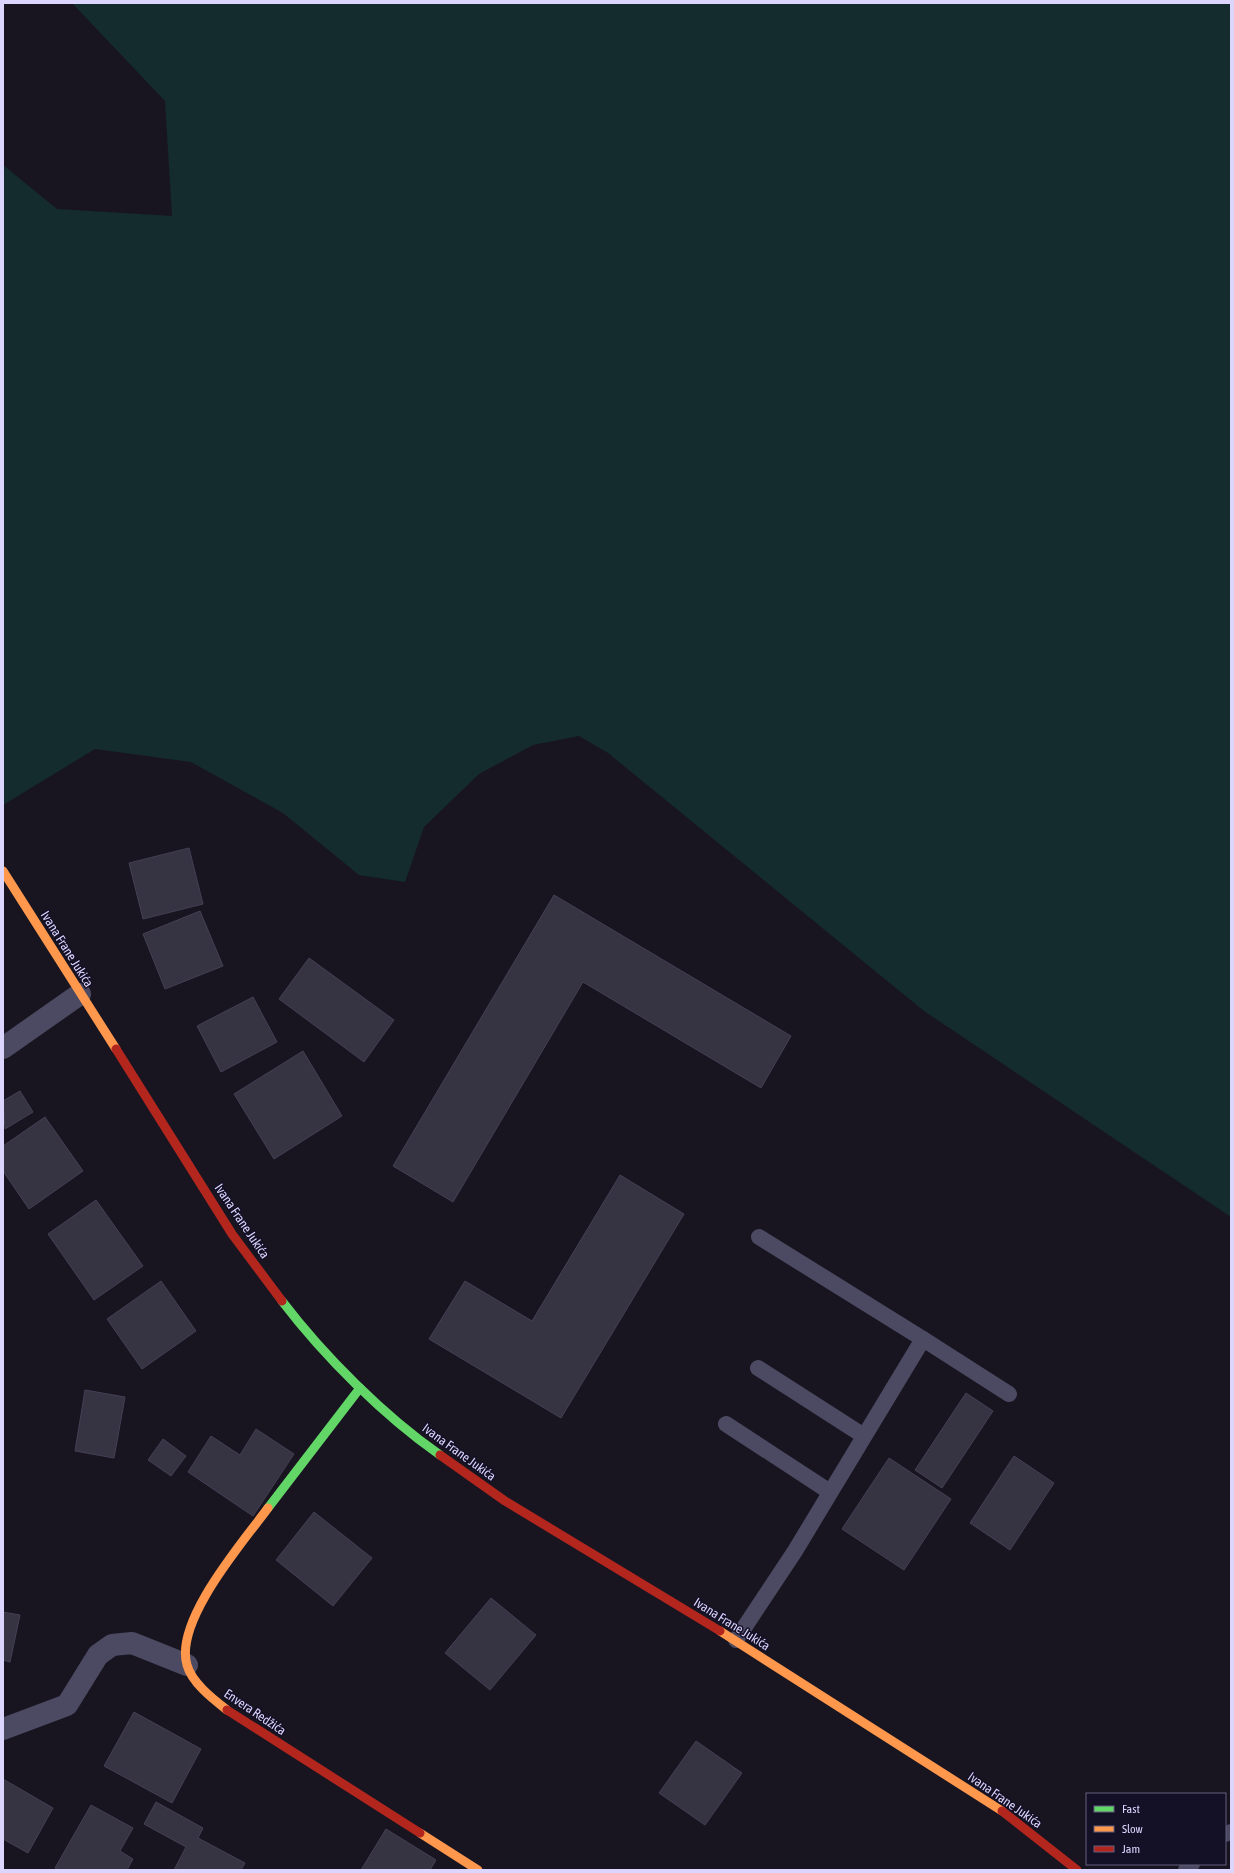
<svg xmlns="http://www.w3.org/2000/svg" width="1234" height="1873" viewBox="0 0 1234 1873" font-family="'Asap Condensed',sans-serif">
<rect width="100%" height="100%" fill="#181521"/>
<path fill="#142c2e" d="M72,3h1159v1214l-307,-206 -316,-258 -29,-17 -46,9 -54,29 -55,53 -19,55 -46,-7 -76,-62 -92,-51 -96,-13 -92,56v-640l54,44 115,7 -7,-115z"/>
<g fill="#363343" stroke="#454055">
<path d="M189,848l14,56 -60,15 -14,-56z"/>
<path d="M554,895l237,141 -30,52 -178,-106 -130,220 -60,-36z"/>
<path d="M200,911l23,55 -58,23 -22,-55z"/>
<path d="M309,958l85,62 -30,42 -85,-63z"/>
<path d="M253,997l24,45 -56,30 -24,-46z"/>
<path d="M303,1051l39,65 -68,43 -40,-65z"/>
<path d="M20,1091l13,21 -28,17 -2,-28z"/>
<path d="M45,1117l38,54 -54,38 -26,-38v-25z"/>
<path d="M620,1175l64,39 -123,204 -132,-79 36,-58 67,40z"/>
<path d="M96,1200l47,66 -49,34 -46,-66z"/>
<path d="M161,1281l35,50 -54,38 -35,-50z"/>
<path d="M85,1390l40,7 -11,61 -39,-7z"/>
<path d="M966,1393l27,18 -51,77 -27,-18z"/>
<path d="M256,1429l38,25 -41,62 -65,-44 23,-36 29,19z"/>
<path d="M163,1439l23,17 -15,20 -23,-16z"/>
<path d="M1014,1456l40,27 -44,67 -40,-27z"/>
<path d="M889,1458l62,41 -47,71 -62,-41z"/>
<path d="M314,1512l58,46 -39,48 -57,-46z"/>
<path d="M491,1598l45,37 -46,55 -45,-37z"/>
<path d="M3,1612l17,3 -10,47 -7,-2z"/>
<path d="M134,1712l67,37 -29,54 -68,-37z"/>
<path d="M696,1741l46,32 -37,52 -46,-32z"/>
<path d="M3,1779l50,29 -25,45 -25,-14z"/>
<path d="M156,1802l47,26 -5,10 47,25 -4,7h-67l12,-23 -42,-23z"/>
<path d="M91,1805l42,23 -13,23 13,8 -6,11h-68l-4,-2z"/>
<path d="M386,1829l50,31 -6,10h-69z"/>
</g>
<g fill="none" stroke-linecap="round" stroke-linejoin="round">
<g stroke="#4c4a62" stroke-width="16">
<path d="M759,1237l164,102 86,55"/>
<path d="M758,1368l106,68"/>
<path d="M726,1424l104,68"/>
<path d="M736,1640l59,-89 128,-212"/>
<path d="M1225,1834l6,-2"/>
<path d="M1186,1870l6,-6"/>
</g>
<g stroke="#4c4a62" stroke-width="22">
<path d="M3,1048l77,-54"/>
<path d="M3,1729l64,-24 31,-50 14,-10 20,-2 55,22"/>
</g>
<g stroke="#63d668" stroke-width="9">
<path d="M282,1301c42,55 102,115 158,154"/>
<path d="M268,1508l92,-120"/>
</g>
<g stroke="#ff974d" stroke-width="9">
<path d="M3,871l113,178"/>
<path d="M720,1631l282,180"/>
<path d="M227,1710c-14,-11 -35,-27 -40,-45 -13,-44 56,-123 81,-157"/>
<path d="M420,1833l58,37"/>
</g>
<g stroke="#b3261e" stroke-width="9">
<path d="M116,1049l116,185 50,67"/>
<path d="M440,1455l65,46 215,130"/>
<path d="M227,1710l193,123"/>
<path d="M1002,1811l75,59"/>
</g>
</g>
<g text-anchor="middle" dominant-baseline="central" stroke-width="3" stroke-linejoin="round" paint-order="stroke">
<g font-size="13" fill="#dcd5fe" stroke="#141026">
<text transform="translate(67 949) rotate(58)">Ivana Frane Jukića</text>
<text transform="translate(242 1221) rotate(56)">Ivana Frane Jukića</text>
<text transform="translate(459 1452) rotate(36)">Ivana Frane Jukića</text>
<text transform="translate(732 1624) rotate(32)">Ivana Frane Jukića</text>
<text transform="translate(255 1712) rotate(34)">Envera Redžića</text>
<text transform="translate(1005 1800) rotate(35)">Ivana Frane Jukića</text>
</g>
</g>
<rect width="1234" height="1873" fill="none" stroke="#dcd5fe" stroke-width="8"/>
<rect x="1086" y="1793" width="140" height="72" fill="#141026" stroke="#645f7c"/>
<rect x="1094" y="1806" width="20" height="6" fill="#63d668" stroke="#645f7c"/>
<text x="1122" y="1813" font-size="12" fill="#dcd5fe">Fast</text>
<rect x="1094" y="1826" width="20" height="6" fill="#ff974d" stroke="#645f7c"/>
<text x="1122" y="1833" font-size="12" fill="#dcd5fe">Slow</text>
<rect x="1094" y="1846" width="20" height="6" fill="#b3261e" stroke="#645f7c"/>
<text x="1122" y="1853" font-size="12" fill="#dcd5fe">Jam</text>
</svg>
